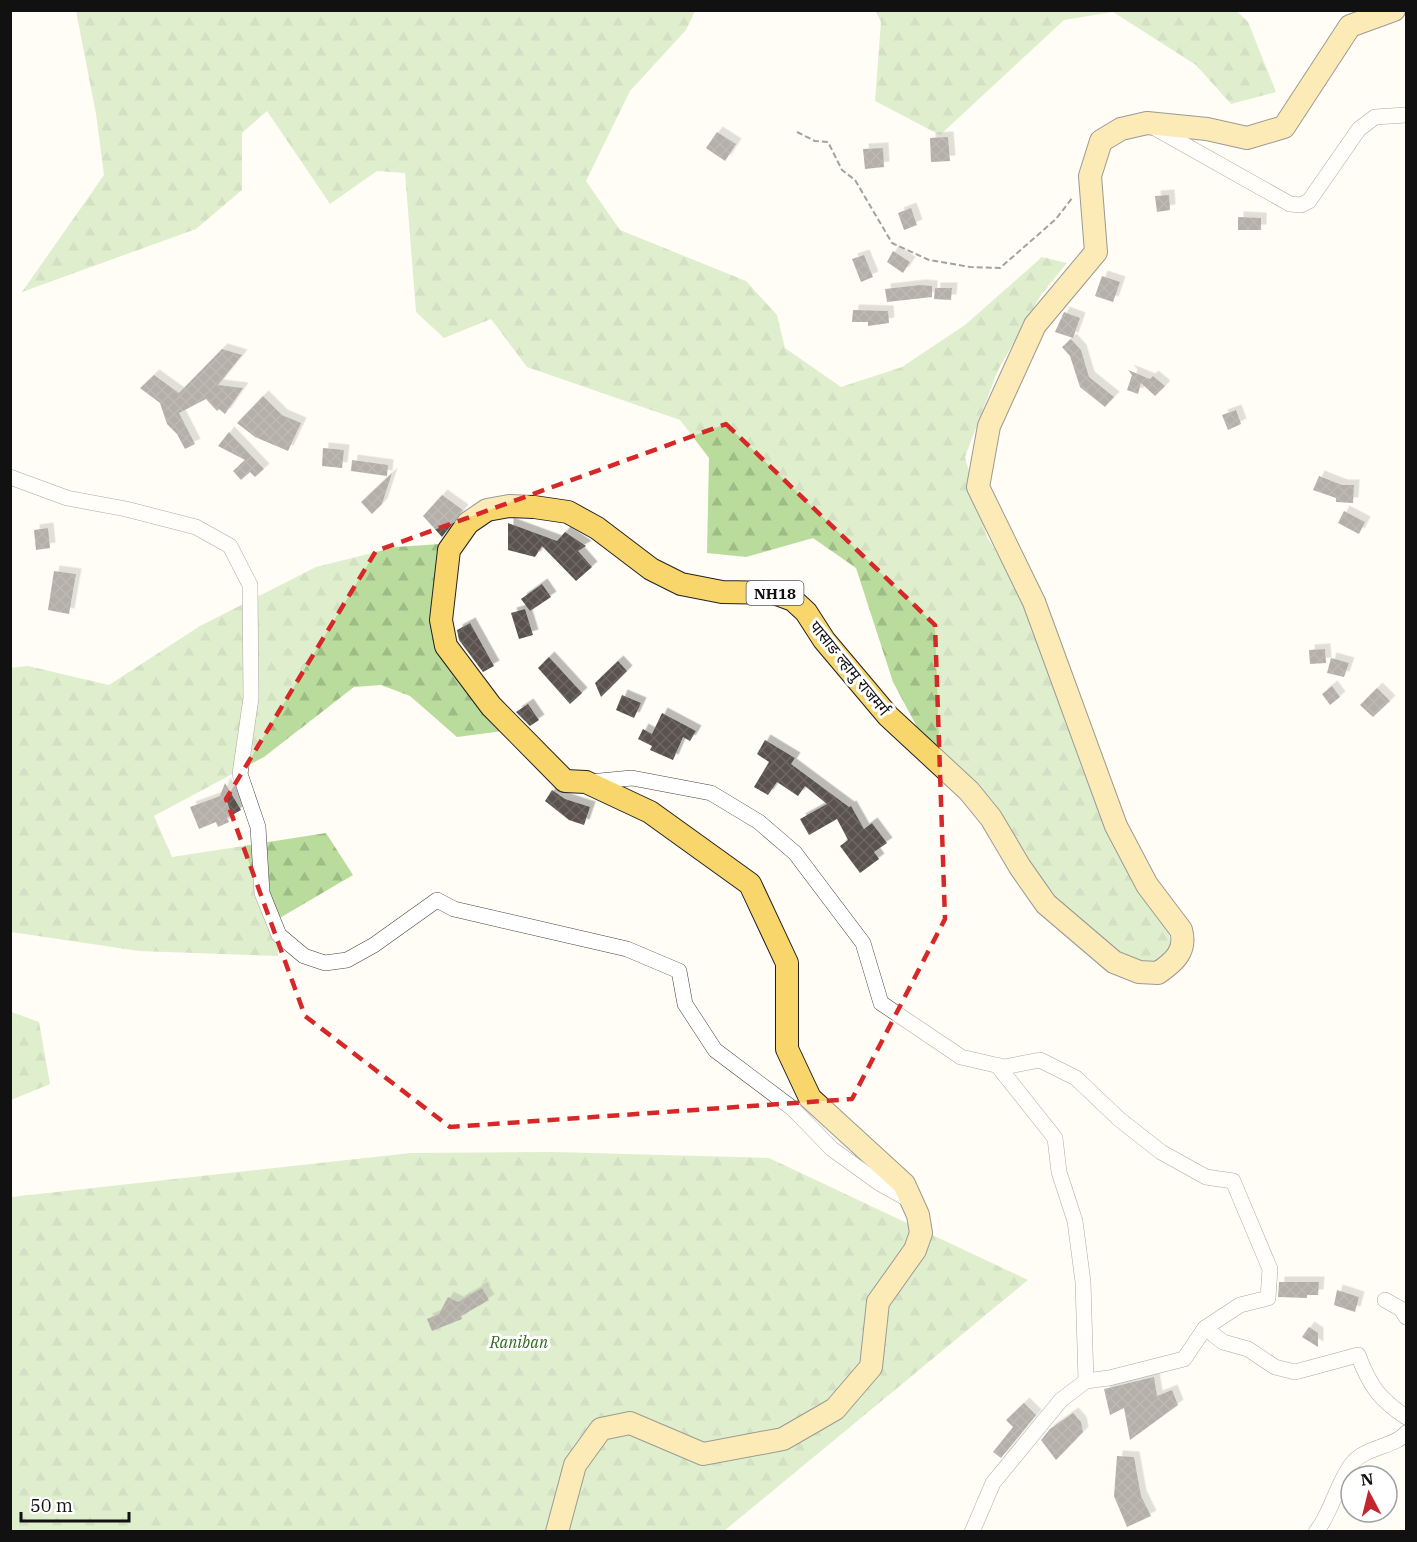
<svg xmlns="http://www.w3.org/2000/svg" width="1417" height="1542" viewBox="0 0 1417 1542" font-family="'IBM Plex Serif','Noto Sans Devanagari',serif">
<defs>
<pattern id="forest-firs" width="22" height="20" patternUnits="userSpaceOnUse" patternTransform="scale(1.5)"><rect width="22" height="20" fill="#b9dc9c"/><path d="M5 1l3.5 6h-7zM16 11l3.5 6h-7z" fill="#9ebc85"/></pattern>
<pattern id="building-cross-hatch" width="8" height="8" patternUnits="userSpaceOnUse" patternTransform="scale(1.5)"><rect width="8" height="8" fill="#5a524d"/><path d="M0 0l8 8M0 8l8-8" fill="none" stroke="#6d6662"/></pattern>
<filter id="shadow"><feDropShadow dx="5.5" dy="-5.5" stdDeviation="0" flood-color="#0004"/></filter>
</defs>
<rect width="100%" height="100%" fill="#fffdf5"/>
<g fill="url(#forest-firs)">
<path d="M875,10l362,1 11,11 28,70 -45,12 -35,-39 -83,-53 -49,8 -124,115 -65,-34 6,-79z"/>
<path d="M76,11h619l-9,19 -56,61 -44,90 34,49 126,51 31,34 8,33 56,39 61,-20 63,-42 77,-68 25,6 -26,32 -43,75 -33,87 22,80 45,72 136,317 3,21 -10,14h-20l-22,-10 -68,-54 -76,-114 -58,-56 -24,-45 -37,-114 -43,-30 -67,19 -39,-4 2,-95 -29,-38 -153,-53 -36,-48 -47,19 -28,-26 -11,-139 -28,-2 -47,33 -63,-93 -25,22v57l-46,39 -174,63 82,-117 -8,-61z"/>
<path d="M440,544c-3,26 -14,75 -6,98 11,27 49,65 69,89l-46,6 -47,-41 -29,-11 -27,2 -90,70 -110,59 18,41 154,-24 27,42 -75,44v37l-139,-5 -128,-19 -1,-264 18,-2 81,19 91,-59 116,-59 80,-20z"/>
<path d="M11,1012l28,10 11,62 -39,16z"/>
<path d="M554,1152l215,6 259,122 -304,251 -713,1v-335l400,-44z"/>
</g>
<g fill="url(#building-cross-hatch)" filter="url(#shadow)">
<path d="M717,132l19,12 -11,17 -19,-13z"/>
<path d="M948,137l2,24 -19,1 -1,-24z"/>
<path d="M883,148l1,19 -19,2 -2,-20z"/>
<path d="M1169,195l1,15 -13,2 -2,-16z"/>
<path d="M911,208l6,17 -13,5 -6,-17z"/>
<path d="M1238,217l23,1v12h-23z"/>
<path d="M893,251l17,11 -7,11 -16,-11z"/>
<path d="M864,255l9,22 -12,5 -9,-23z"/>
<path d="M1102,276l18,6 -7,20 -18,-6z"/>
<path d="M920,285l12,1v11l-45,5 -2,-13z"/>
<path d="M935,288h17l-1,12 -17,-1z"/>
<path d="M853,310l35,1 1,12 -21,3v-4h-16z"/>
<path d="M1064,312l16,6 -7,20 -18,-6z"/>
<path d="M1071,339l10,11 8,27 25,20 -9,10 -25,-20 -10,-31 -8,-9z"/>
<path d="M222,349l20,6 -24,30 25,3 -18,26 -6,-5 -2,2 -11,-12 -27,14 16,31 -10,5 -8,-15 -10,-10 -7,-21 -20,-15 14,-13 25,18z"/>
<path d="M1128,370l22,9 3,-3 12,10 -10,10 -14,-13 -3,11 -11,-4 5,-15z"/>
<path d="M263,396l19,19 19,8 -13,28 -33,-14 -18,-14z"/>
<path d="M1236,410l5,14 -13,6 -6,-15z"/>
<path d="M229,432l35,37 -9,8 -5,-5 -9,8 -8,-9 12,-11 -27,-14z"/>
<path d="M323,448l21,2 -2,18 -20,-2z"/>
<path d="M352,460l36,5 -1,11 -36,-5z"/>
<path d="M392,473l-10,31 -10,10 -11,-12z"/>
<path d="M1319,476l23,9h12l-1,18 -17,-1v-4l-23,-8z"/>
<path d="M442,495l21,15 -21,27 -19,-21z"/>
<path d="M1344,511l21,11 -6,12 -21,-11z"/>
<path d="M508,523l49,18 8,-9 21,14 -8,5 14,16 -16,14 -34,-35 -7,11 -27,-7z"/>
<path d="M48,528l2,20 -14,2 -2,-20z"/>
<path d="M54,571l22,3 -7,40 -21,-4z"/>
<path d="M542,584l9,13 -21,14 -9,-12z"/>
<path d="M525,609l8,26 -14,4 -8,-26z"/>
<path d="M470,623l24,43 -11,6 -24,-32 -2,-10z"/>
<path d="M1325,649l1,14 -16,1 -1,-14z"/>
<path d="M549,657l33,36 -12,11 -32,-36z"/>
<path d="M1331,658l18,5 -5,14 -17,-4z"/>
<path d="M618,661l9,10 -26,26 -6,-14z"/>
<path d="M1332,686l8,11 -10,8 -8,-11z"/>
<path d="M1377,688l13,13 -17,16 -13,-12z"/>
<path d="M622,695l19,8 -7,15 -18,-8z"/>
<path d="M528,704l11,16 -9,6 -14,-14z"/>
<path d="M662,713l34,18 -6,10 -7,-4 -10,23 -23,-10 2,-4 -14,-7 5,-10 9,5z"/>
<path d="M765,740l30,18 -4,6 58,43 2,-1 13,23 8,-6 15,20 -13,9 5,7 -19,14 -20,-27 8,-6 -11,-21 -28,16 -9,-16 27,-15 -22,-18 -7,10 -21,-14 -9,13 -14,-8 15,-25 -12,-8z"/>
<path d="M225,783l16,27 -14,8 2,4 -11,5 -2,-5 -17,7 -9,-22 30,-11z"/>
<path d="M552,790l13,9 25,8 -6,18 -15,-5 -24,-19z"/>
<path d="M1279,1282h40l-1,13h-11v3l-29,-1z"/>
<path d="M482,1288l7,12 -28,16 1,3 -30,12 -5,-12 12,-5 9,-17 10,5z"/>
<path d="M1337,1290l22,7 -4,15 -21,-7z"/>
<path d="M1309,1327l9,6v14l-16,-10z"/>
<path d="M1154,1377l3,19 15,-6 6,15 -48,35 -6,-32 -14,7 -6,-26z"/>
<path d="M1024,1403l12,12 -35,43 -8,-6 20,-25 -7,-7z"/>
<path d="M1073,1413l8,9 2,10 -27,28 -15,-20 9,-11z"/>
<path d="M1117,1456l17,1 7,39 10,20 -24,11 -13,-31z"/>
</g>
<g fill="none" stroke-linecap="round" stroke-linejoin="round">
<defs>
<g id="street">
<path d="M1153,127l137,77 11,1 8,-4 50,-72 16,-12 31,-2"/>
<path d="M10,477l57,21 59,11 70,18 34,19 20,39 1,113 -11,76 18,53 4,66 17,42 25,21 21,7 22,-3 27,-15 63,-45 17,9 173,40 52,22 6,33 30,46 77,58 40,41 47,34 32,18"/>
<path d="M589,782l43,-4 79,15 48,29 36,31 68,90 18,60 80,54 43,10 36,-7 36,18 43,41 42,33 45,25 27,4 37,88 -2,29 -28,7 -35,23 -21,31 -75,19 -23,3 -3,-99 -8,-61 -16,-49 -4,-34 -58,-73"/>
<path d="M1385,1300l16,9 5,8"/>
<path d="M1205,1328l18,14 25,7 27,18 20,5 63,-17c12,31 21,44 48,62"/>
<path d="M972,1532l21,-49 68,-83 25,-19"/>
<path d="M1316,1532c16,-20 20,-47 35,-67 13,-19 45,-18 55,-32"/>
</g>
<path id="primary" d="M557,1532l18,-67 26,-36 29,-6 73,31 80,-15 52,-30 36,-42 7,-65 37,-52 6,-17 -3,-18 -14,-31 -94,-86 -23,-49v-86l-37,-79 -100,-72 -64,-30 -21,-1 -74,-75 -45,-60 -5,-26 8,-70 19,-27 19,-13 22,-4 25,1 34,5 29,16 54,41 30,15 41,8 52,1 19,7 13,12 18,28 64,76 81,75 22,27 29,49 26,37 68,58 25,10 19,1c16,-11 29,-22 23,-43l-34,-45 -31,-59 -82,-224 -56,-115 11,-61 46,-101 61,-73 -6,-76 11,-35 20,-12 26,-6 60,6 40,9 37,-11 66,-101 44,-16"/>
</defs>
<use href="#street" stroke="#444" stroke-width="16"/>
<use href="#primary" stroke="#222" stroke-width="24"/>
<path stroke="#333" stroke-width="2" stroke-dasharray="6 3" stroke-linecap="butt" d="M797,132l18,9 13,1 14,28 13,10 37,63 37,17 41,7 30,1 56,-49 17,-22"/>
<use href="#street" stroke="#fff" stroke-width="15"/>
<use href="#primary" stroke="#f9d66b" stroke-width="22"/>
</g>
<path d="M0 0H1417V1542H0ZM726,424l209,201 10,294 -93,180 -402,28 -145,-111 -79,-217 150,-248z" fill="#fffdf5" fill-opacity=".55" fill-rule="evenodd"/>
<path fill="none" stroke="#d62828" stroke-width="4.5" stroke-dasharray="12 8" stroke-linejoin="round" d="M726,424l209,201 10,294 -93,180 -402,28 -145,-111 -79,-217 150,-248z"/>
<g text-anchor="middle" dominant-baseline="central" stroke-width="6" stroke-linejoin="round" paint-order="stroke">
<rect fill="#fff" stroke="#585858" stroke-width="1.5" x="746.5" y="581" width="57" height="24" rx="4.5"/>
<g font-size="15" font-weight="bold" fill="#111">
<text x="775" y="593">NH18</text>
</g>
<g font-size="16" fill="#111" stroke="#fff">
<text transform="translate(850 668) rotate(51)">पासाङ ल्हामु राजमर्ग</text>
</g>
<g font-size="16" font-style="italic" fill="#2f6b1f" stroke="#fff">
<text x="519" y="1342">Raniban</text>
</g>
</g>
<rect width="1417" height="1542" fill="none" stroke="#111111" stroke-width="24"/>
<g transform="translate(1369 1494) rotate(353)"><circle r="28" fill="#ffffff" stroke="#a0a0a0" stroke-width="1.5"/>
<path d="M0-4.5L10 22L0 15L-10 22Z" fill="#c4262e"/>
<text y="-9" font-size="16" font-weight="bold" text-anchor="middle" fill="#111111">N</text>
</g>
<path d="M21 1512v9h108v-9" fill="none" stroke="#111111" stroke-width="3"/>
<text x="30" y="1512" font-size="18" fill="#111111" stroke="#ffffff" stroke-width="4.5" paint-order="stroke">50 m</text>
</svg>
